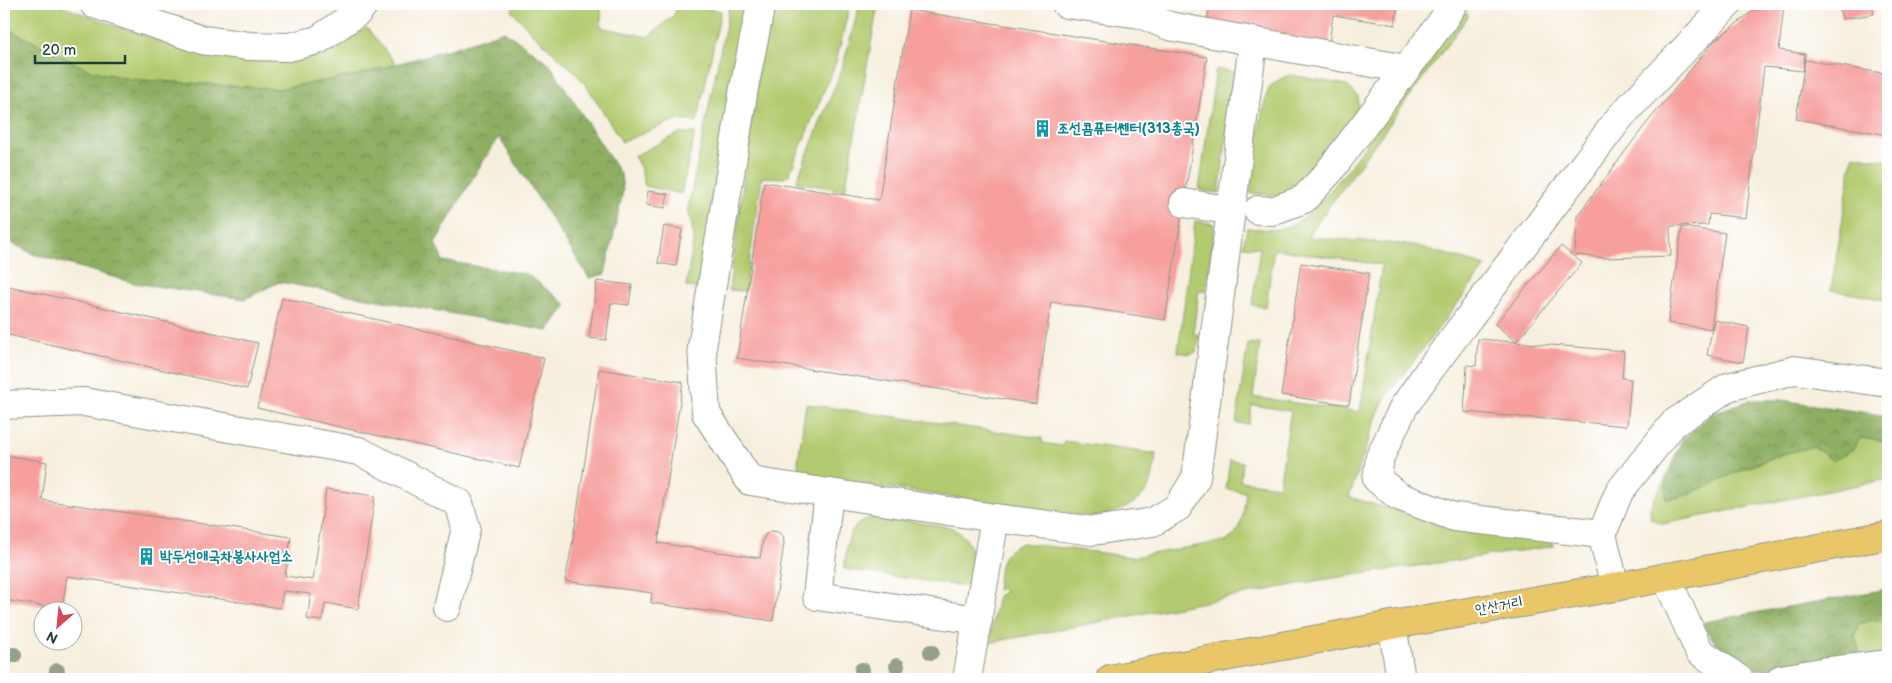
<svg xmlns="http://www.w3.org/2000/svg" width="1892" height="683" viewBox="0 0 1892 683" font-family="'Balsamiq Sans','Poor Story',sans-serif">
<defs>
<pattern id="forest-crowns" width="20" height="18" patternUnits="userSpaceOnUse" patternTransform="scale(1.25)"><rect width="20" height="18" fill="#8eaf62"/><path d="M2 6a3 3 0 1 1 6 0M12 15a3 3 0 1 1 6 0" fill="none" stroke="#739052"/></pattern>
</defs>
<rect width="100%" height="100%" fill="#fff"/>
<filter id="ink" filterUnits="userSpaceOnUse"><feTurbulence type="fractalNoise" baseFrequency=".02" numOctaves="2"/><feDisplacementMap in="SourceGraphic" scale="10" xChannelSelector="R" yChannelSelector="G"/><feConvolveMatrix kernelMatrix="1 2 1 2 8 2 1 2 1" color-interpolation-filters="sRGB"/></filter>
<filter id="wash" filterUnits="userSpaceOnUse"><feTurbulence type="fractalNoise" baseFrequency=".0096" numOctaves="4" result="noise"/><feDisplacementMap in="SourceGraphic" scale="20" xChannelSelector="R" yChannelSelector="G"/><feGaussianBlur stdDeviation="1.12" result="paint"/><feColorMatrix in="noise" values="0 0 0 0 0 0 0 0 0 0 0 0 0 0 0 0 0 1.4 0 .05"/><feComposite in="paint" operator="in"/></filter>
<g filter="url(#wash)">
<rect width="100%" height="100%" fill="#f7efde"/>
<g fill="#b3cb70" stroke="#698452">
<path d="M4,4h51l110,39 69,12h63l36,-7 34,-20 29,36 -38,11 -80,14 -149,-10 -40,-9 -85,-43z"/>
<path d="M514,4h87v23l47,10 25,-21 7,-12 41,7 -24,111 -21,-2 -54,22 -34,-54 -14,-17 -41,-37 -21,-23z"/>
<path d="M730,4h16l-41,285 -19,-2 8,-50 -6,-29z"/>
<path d="M770,4l16,3 1,-3h63l-14,58 -47,113 -5,3 -22,-1 -17,114 -16,-1 31,-233z"/>
<path d="M860,4h18l-33,187 -49,-9 45,-110z"/>
<path d="M1463,10l6,5 -162,222 107,8 72,21 -102,134 -6,13 -29,84 64,19 132,21 10,9 -235,34 -332,63 10,-47 7,-4 -4,-4 -4,2c4,-26 -1,-35 25,-47l111,14 93,-16c18,-9 17,-30 20,-49l-20,-3 4,-29 13,2 -3,19 39,5 12,-75 -39,-6 -3,19 -13,-1 12,-80 12,1 -7,53 107,15 22,-147 -108,-16 -8,58 -14,-2 8,-57 -17,-2 4,-18 27,2 19,-5 19,-13 33,-39z"/>
<path d="M1216,69l19,3 -16,121 -20,-3z"/>
<path d="M1291,75l55,10 12,11v12c-12,17 -51,77 -66,84 -13,6 -29,2 -42,1 3,-19 11,-96 21,-107 6,-6 12,-9 20,-11z"/>
<path d="M680,133h15l-14,61 -36,-8 -5,-19 -6,-11z"/>
<path d="M1853,155l35,6v130l-1,9 -56,-10z"/>
<path d="M1195,221l20,3 -9,67 -7,-1 -6,43 7,2 -4,17 -6,2 -12,-2z"/>
<path d="M806,404l236,34v5l21,3 1,-5 92,13c-2,11 -2,25 -8,34 -11,19 -38,27 -57,29l-279,-40 -13,-5 -1,-11z"/>
<path d="M1860,438l28,3v38l-225,45 -12,-5 -1,-12 16,-29v21l16,-2 50,-23 58,-23 24,-4 38,3z"/>
<path d="M875,516l75,11c29,15 22,33 18,60l-124,-18c5,-28 0,-43 31,-53z"/>
<path d="M1872,620l16,1v33l-27,4 -6,-21 3,-13z"/>
</g>
<g fill="url(#forest-crowns)" stroke="#56764b">
<path d="M4,27l85,43 40,9 149,10 80,-14 95,-27 51,-17 45,32 72,112 2,16 -18,83 -16,4 -90,-141 -22,34 -42,72 8,18 84,13 40,31 -19,26 -269,-49 -34,17 -111,-16 -101,-29 -29,-15z"/>
<path d="M1751,400h30l107,16v25l-28,-3 -8,12 -19,11 -19,-14c-29,5 -57,15 -84,28 -21,10 -40,21 -64,24v-21l16,-38 30,-27z"/>
<path d="M1888,589v32l-16,-1 -14,4 -3,13 6,21 -86,13 -19,-2 -41,-27 -12,-15 1,-5z"/>
</g>
<g id="blocks">
<g fill="#f69f9c">
<path d="M1210,4h188l-3,21 -62,-10 -4,29 -122,-18z"/>
<path d="M1762,4h22l-5,46 26,4 -2,17 -39,-4 -18,151 -37,-4 -1,11 -38,1 1,30 -66,2 -30,-3 2,-39 65,-87 72,-88z"/>
<path d="M1839,4h33l2,10 -32,5z"/>
<path d="M909,10l298,47 -42,263 -114,-18 -15,102 -299,-46 27,-176 115,18z"/>
<path d="M1805,60l83,14v61l-92,-16z"/>
<path d="M648,191l20,3 -3,14 -19,-3z"/>
<path d="M664,226l18,3 -6,37 -18,-3z"/>
<path d="M1682,227l43,6 -14,96 -43,-6z"/>
<path d="M1561,246l21,17 -66,79 -21,-18z"/>
<path d="M1301,263l68,10 -20,132 -68,-10z"/>
<path d="M597,281l35,4 -3,20 -18,-2 -5,37 -17,-2z"/>
<path d="M4,285l254,58 -11,46 -243,-55z"/>
<path d="M282,298l262,60 -25,110 -262,-60z"/>
<path d="M1714,320l35,7 -6,35 -36,-7z"/>
<path d="M1478,339l146,12 -2,27 9,1 -4,47 -163,-14 3,-47 9,1z"/>
<path d="M599,369l84,13 -25,161 102,15 3,-18 3,-6 5,-3 7,1 5,4 1,7 -11,78 -122,-18 1,-10 -87,-12 7,-36z"/>
<path d="M4,455l43,7 -5,38 249,37 -6,39 28,4 13,-91 49,7 -17,113 -33,-6 -3,18 -15,-2 4,-25 -28,-3 -3,17 -213,-32 -5,33 -58,-9z"/>
</g>
</g>
</g>
<g filter="url(#ink)">
<use href="#blocks" fill-opacity="0" stroke="#8b9689" stroke-width="1"/>
<g fill="none" stroke-linecap="round" stroke-linejoin="round">
<defs>
<g id="minor">
<path d="M94,4l108,36 47,6 40,1 29,-7 40,-28 6,-8"/>
<path d="M761,4l-17,84 -42,259 4,66 44,68 245,37 98,13 60,-9 25,-15 18,-29 57,-435"/>
<path d="M1066,4l74,10 29,12 237,43"/>
<path d="M1184,203l31,5"/>
<path d="M1258,210l14,1 32,-12 24,-26 113,-150 12,-19"/>
<path d="M4,405l80,-3 275,49 100,52 7,25 -19,79"/>
<path d="M829,493l-12,103 161,24"/>
<path d="M1602,534l-148,-17 -56,-21 -21,-17 3,-22 23,-49 25,-36 192,-255 108,-113"/>
<path d="M1666,577l33,74 40,28"/>
<path d="M1615,587l-13,-53 17,-42 55,-69 54,-36 67,-17 93,13"/>
<path d="M1392,625l9,54"/>
<path d="M967,679l28,-161"/>
<path d="M1781,679l41,-7 66,-8"/>
</g>
<path id="major" d="M1110,679l282,-54 223,-38 273,-52"/>
</defs>
<use href="#minor" stroke="#8b9689" stroke-width="30"/>
<use href="#major" stroke="#8b9689" stroke-width="30"/>
<use href="#minor" stroke="#fff" stroke-width="28"/>
<use href="#major" stroke="#e9c769" stroke-width="28"/>
</g>
<g fill="#95a089">
<circle cx="931" cy="652" r="8"/>
<circle cx="14" cy="655" r="8"/>
<circle cx="897" cy="666" r="8"/>
<circle cx="862" cy="670" r="8"/>
<circle cx="57" cy="671" r="8"/>
</g>
</g>
<defs>
<symbol id="building-bare" viewBox="-9 -9 18 18"><path d="M-4-6H4V6H1V3H-1V6H-4ZM-2.5-4.3h1.7v1.8h-1.7ZM.8-4.3h1.7v1.8H.8ZM-2.5-1h1.7V.8h-1.7ZM.8-1h1.7V.8H.8Z" fill="#0f9aa8" stroke="#fff" stroke-width="2.5" paint-order="stroke"/></symbol>
</defs>
<g fill-rule="evenodd">
<use href="#building-bare" x="1030" y="116" width="25" height="25"/>
<use href="#building-bare" x="134" y="544" width="25" height="25"/>
</g>
<g text-anchor="middle" dominant-baseline="central" stroke-width="4" stroke-linejoin="round" paint-order="stroke">
<g font-size="15" font-weight="bold" fill="#0d838f" stroke="#fff" text-anchor="start">
<text x="1057" y="128">조선콤퓨터쎈터(313총국)</text>
<text x="160" y="556">박두선애국차봉사사업소</text>
</g>
<g font-size="15" fill="#1f3d34" stroke="#fff">
<text transform="translate(1499 606) rotate(-10)">안산거리</text>
</g>
</g>
<rect width="1892" height="683" fill="none" stroke="#fff" stroke-width="20"/>
<g transform="translate(58 626) rotate(207)"><circle r="24" fill="#ffffff" stroke="#a5b1ae"/>
<path d="M0-4L9 19L0 12L-9 19Z" fill="#d1495b"/>
<text y="-8" font-size="14" font-weight="bold" text-anchor="middle" fill="#1f3d34">N</text>
</g>
<path d="M35 55v8h90v-8" fill="none" stroke="#1f3d34" stroke-width="2.5"/>
<text x="42" y="55" font-size="15" fill="#1f3d34" stroke="#ffffff" stroke-width="4" paint-order="stroke">20 m</text>
</svg>
